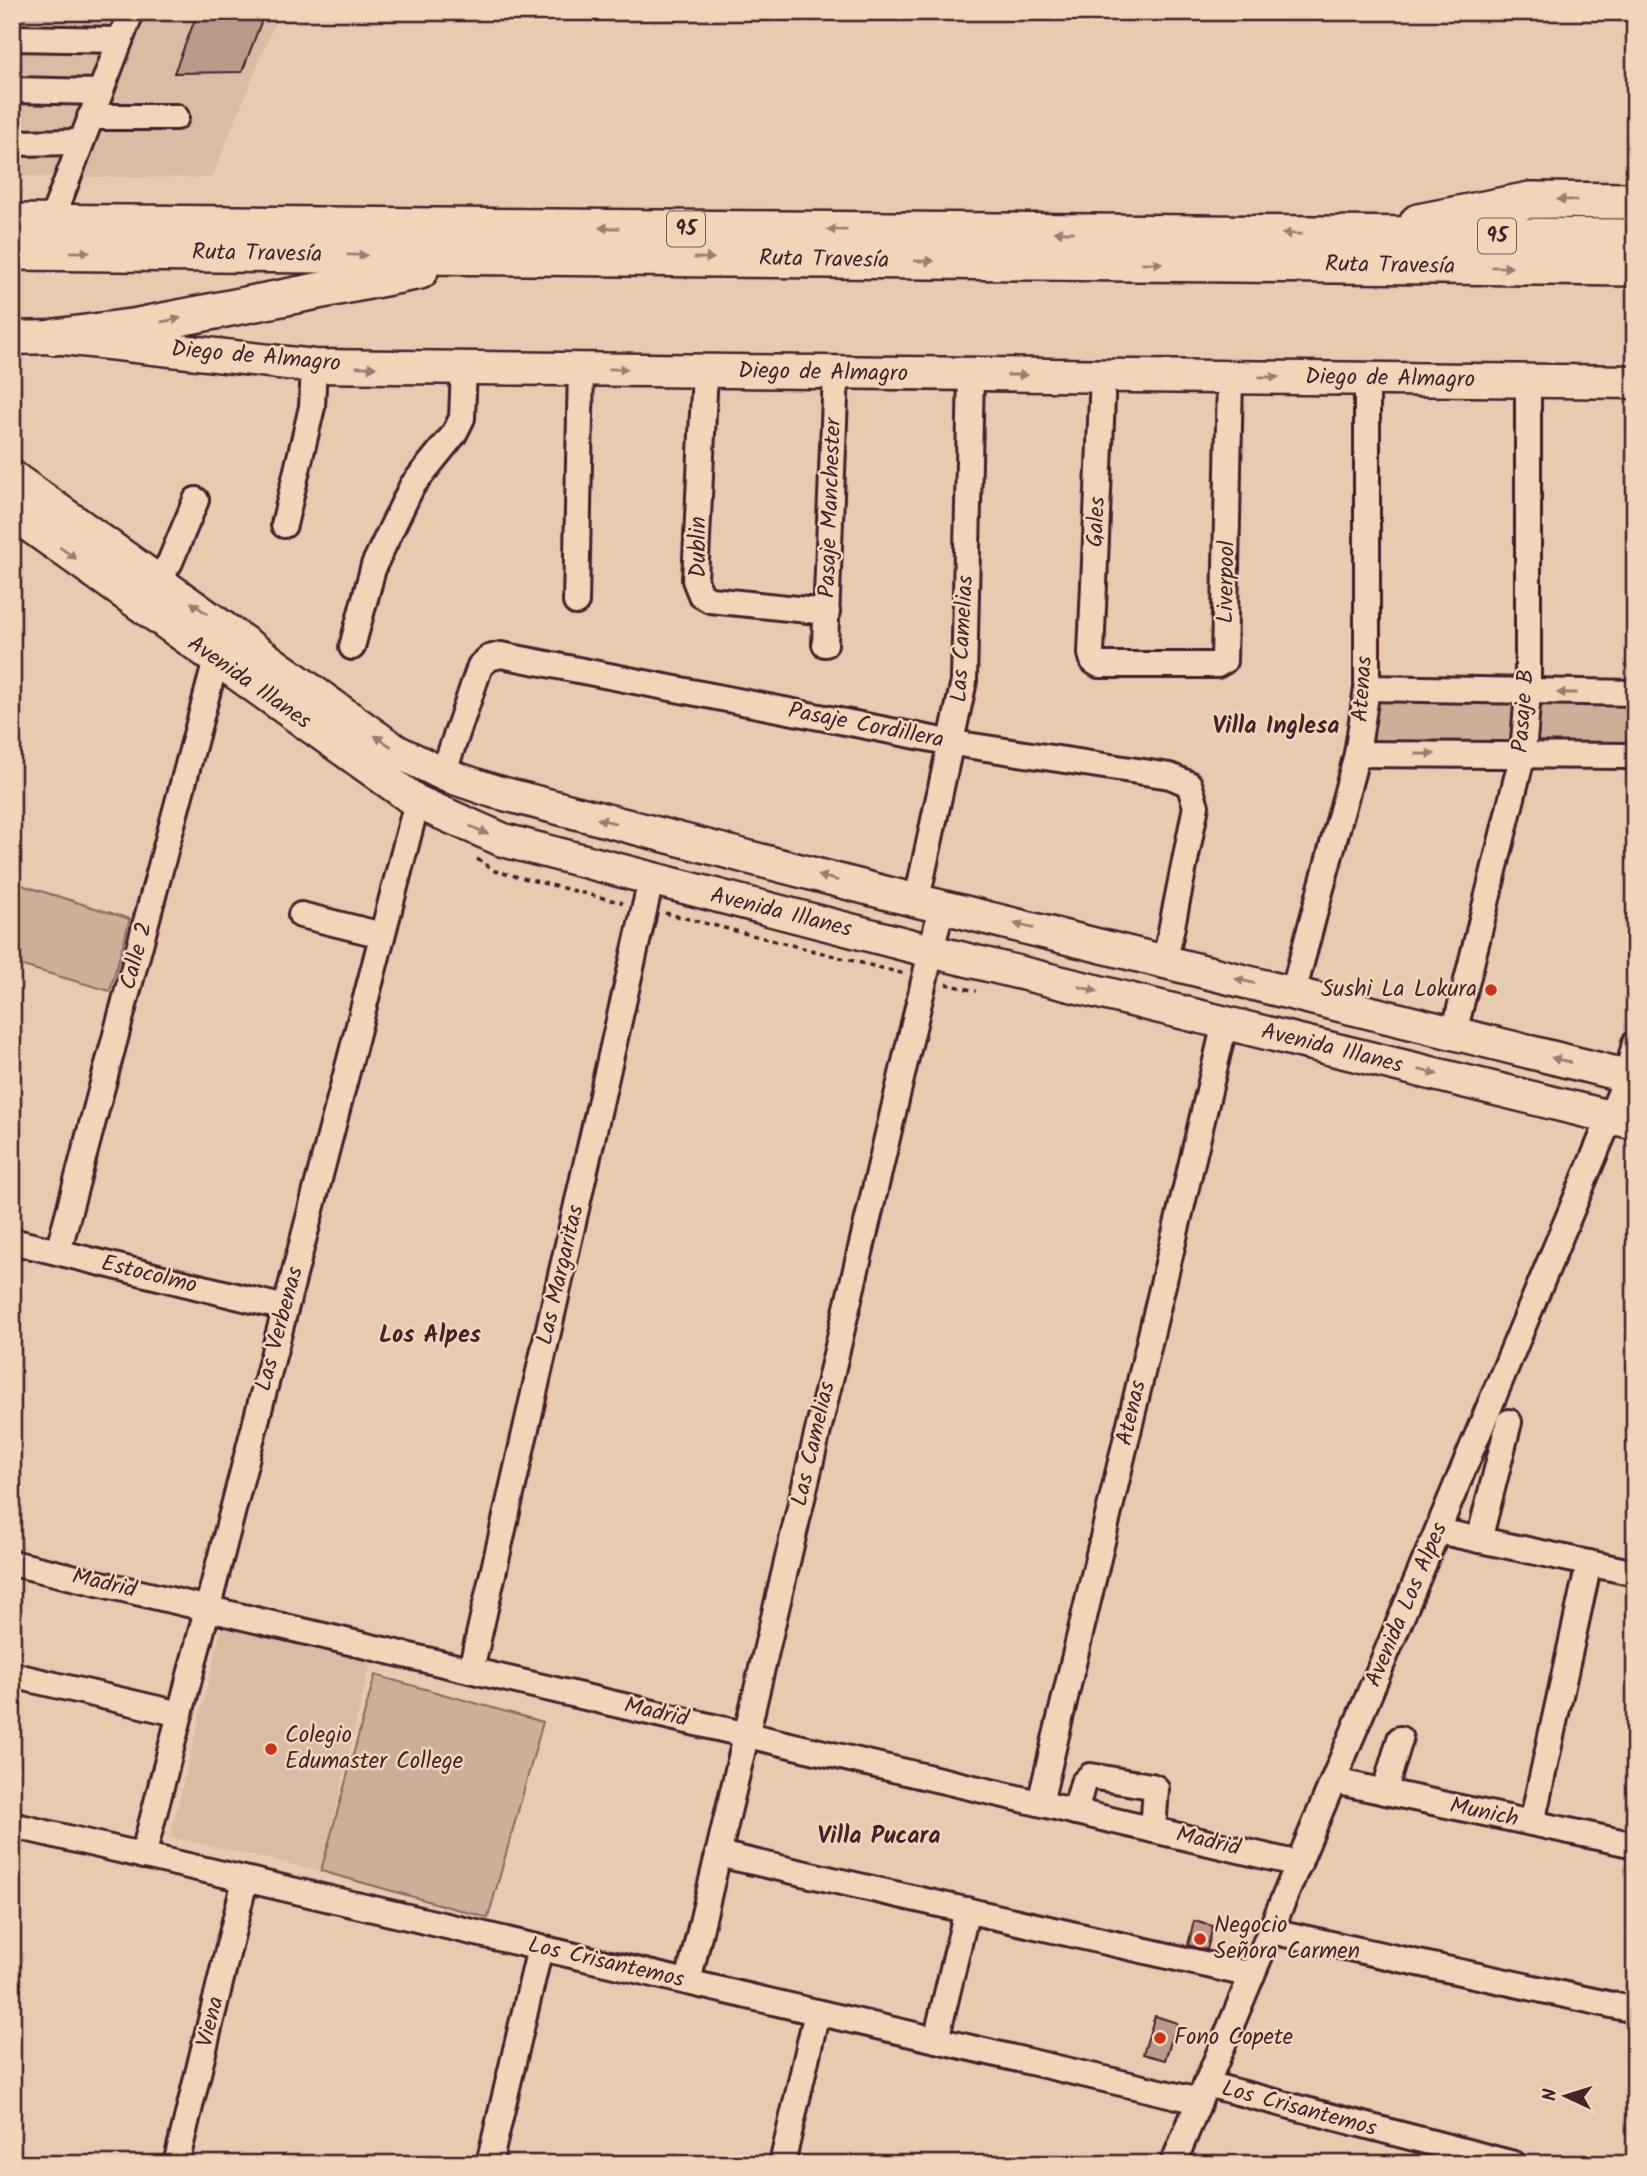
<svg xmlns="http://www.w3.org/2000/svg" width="1647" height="2176" viewBox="0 0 1647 2176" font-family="Kalam,sans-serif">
<rect width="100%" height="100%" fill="#e7cab0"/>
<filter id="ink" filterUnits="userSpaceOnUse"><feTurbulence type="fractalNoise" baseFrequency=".0143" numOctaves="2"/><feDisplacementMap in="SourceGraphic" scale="14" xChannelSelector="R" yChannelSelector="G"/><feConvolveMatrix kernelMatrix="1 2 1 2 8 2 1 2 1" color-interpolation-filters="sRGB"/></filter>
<g filter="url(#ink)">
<g fill="#dabca5">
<path d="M12,12h267l-67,166 -200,-2z"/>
<path d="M223,1622l148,38 -50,211 -151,-34z"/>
</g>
<g fill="#cdae99" stroke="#8c6662" stroke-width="2">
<path d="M1371,693l264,5v54l-273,-3z"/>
<path d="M12,882l118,37 -20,72 -98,-28z"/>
<path d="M375,1675l168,47 -55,196 -167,-47z"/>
</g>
<g fill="#bc9a8b" stroke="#4a1f2b" stroke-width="2">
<path d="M198,12h67l-23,60 -68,1z"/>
<path d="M1194,1921l19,5 -6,24 -19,-5z"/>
<path d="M1155,2016l22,7 -12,37 -22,-6z"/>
</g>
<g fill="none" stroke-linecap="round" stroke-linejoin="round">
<defs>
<g id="minor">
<path d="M12,38l108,2"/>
<path d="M12,90l88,2"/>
<path d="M90,117h86"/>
<path d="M12,143l69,-1"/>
<path d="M51,222l80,-210"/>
<path d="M705,371l-10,209 6,15 9,5 117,12"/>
<path d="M1103,375l-12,279 2,7 6,4h118l7,-4 6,-284"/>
<path d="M284,525l28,-118 2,-41"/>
<path d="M159,579l11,-17 26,-62"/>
<path d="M576,602l5,-234"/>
<path d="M825,644l11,-271"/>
<path d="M352,647l22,-82 38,-79 42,-52 8,-16 2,-50"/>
<path d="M1367,688l268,5"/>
<path d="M1357,754l278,2"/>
<path d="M443,774l37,-108 9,-8 12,-3 452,88 217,33 19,8 7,22 -31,155"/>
<path d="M917,899l47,-218 7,-307"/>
<path d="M301,915l81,20"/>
<path d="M1293,993l64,-239 10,-66v-311"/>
<path d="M1454,1033l69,-280 5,-60v-311"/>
<path d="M12,1241l273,67"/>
<path d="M58,1252l158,-592"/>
<path d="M1438,1531l197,42"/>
<path d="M1479,1540l30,-118"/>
<path d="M12,1563l1287,301"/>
<path d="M471,1670l180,-790"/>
<path d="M12,1675l168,39"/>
<path d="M1334,1781l301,64"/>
<path d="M1384,1792l16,-53"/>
<path d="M1040,1803l185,-780"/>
<path d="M1075,1812l8,-29 7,-7 61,10 5,2 -3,42"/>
<path d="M1532,1823l57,-260"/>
<path d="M12,1825l1187,276"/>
<path d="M718,1854l534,121"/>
<path d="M143,1856l274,-1054"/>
<path d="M1271,1931l364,79"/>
<path d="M688,1982l254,-1077"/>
<path d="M936,2040l31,-130"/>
<path d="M1206,2084l308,80"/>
<path d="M176,2164l69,-284"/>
<path d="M489,2164l51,-216"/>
<path d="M782,2164l35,-152"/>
<path d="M1173,2164l454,-1087 8,-34"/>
</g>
<g id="major">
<path d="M12,338l43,-1 259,29 1321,16"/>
<path d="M12,477l384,274 47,23 50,17 401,104 741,183"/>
<path d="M12,513l405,289 86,38 428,111 704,172"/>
</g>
<g id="highway">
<path d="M12,222l1623,15"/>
<path d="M1418,222l112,-22 105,1"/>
<path d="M12,252l1623,16"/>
<path d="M55,337l83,-11 282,-55"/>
</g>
</defs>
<use href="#minor" stroke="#4a1f2b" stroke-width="30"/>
<use href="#major" stroke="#4a1f2b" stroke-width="37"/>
<use href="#highway" stroke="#4a1f2b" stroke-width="40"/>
<g stroke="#4a1f2b" stroke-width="3.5" stroke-dasharray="5 5" stroke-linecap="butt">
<path d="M477,859l18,12 128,32"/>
<path d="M665,913l240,61"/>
<path d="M946,984l30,7"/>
</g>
<use href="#minor" stroke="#f1d5b8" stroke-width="24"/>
<use href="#major" stroke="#f1d5b8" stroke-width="32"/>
<use href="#highway" stroke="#f1d5b8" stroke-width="35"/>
</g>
<defs><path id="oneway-solid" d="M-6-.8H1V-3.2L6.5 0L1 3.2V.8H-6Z" transform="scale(1.75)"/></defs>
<g fill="#9e7a72">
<use href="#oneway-solid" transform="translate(1567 200) rotate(-179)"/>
<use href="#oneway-solid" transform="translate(609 228) rotate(-179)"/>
<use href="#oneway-solid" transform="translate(837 230) rotate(-179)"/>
<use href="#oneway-solid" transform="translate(1064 232) rotate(-179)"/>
<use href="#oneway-solid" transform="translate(1292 234) rotate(-179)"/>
<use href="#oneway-solid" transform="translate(80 252) rotate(1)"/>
<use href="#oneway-solid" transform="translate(357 255) rotate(1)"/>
<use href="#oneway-solid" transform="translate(704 258) rotate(1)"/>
<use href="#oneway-solid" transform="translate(924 261) rotate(1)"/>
<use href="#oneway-solid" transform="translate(1152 263) rotate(1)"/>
<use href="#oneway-solid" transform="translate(1502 267) rotate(1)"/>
<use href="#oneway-solid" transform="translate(171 320) rotate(-11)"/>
<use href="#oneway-solid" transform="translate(366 367) rotate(1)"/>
<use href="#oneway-solid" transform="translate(618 369) rotate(1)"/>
<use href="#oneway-solid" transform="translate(1017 375)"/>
<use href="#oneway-solid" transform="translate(1269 377)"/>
<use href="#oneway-solid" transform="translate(68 553) rotate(36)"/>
<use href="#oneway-solid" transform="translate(199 608) rotate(-144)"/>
<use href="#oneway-solid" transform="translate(1567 693) rotate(-180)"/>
<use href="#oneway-solid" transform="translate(383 741) rotate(-146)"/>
<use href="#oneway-solid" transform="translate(1425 754)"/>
<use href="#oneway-solid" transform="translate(607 821) rotate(-166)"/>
<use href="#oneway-solid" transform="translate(479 830) rotate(24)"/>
<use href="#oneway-solid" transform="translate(828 878) rotate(-166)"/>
<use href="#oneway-solid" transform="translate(1024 926) rotate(-166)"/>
<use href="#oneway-solid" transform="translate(1245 981) rotate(-166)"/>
<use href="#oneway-solid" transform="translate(1088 989) rotate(14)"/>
<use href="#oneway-solid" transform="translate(1561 1060) rotate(-166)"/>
<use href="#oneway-solid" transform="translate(1428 1072) rotate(14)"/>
</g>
</g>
<g fill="#c8321e" stroke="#f1d5b8" stroke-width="2.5">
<circle cx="1491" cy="990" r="7"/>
<circle cx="271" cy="1749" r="7"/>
<circle cx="1200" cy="1939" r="7"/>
<circle cx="1160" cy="2038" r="7"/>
</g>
<g text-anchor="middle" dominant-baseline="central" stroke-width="5" stroke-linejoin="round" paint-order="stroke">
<g fill="#f1d5b8" stroke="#7c5655" stroke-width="2">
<rect x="667" y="211.5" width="38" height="35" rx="5"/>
<rect x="1478" y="218.5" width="38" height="35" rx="5"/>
</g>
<g font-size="21" font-weight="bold" fill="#4a1f2b">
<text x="686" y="229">95</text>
<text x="1497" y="236">95</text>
</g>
<g font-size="23" fill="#4a1f2b" stroke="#f1d5b8">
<text transform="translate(257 254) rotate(1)">Ruta Travesía</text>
<text transform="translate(824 260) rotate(1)">Ruta Travesía</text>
<text transform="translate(1390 266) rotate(1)">Ruta Travesía</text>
<text transform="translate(256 357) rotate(5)">Diego de Almagro</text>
<text transform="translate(823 373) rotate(1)">Diego de Almagro</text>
<text transform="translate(1390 379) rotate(1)">Diego de Almagro</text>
<text transform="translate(831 508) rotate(-88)">Pasaje Manchester</text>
<text transform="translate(1097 522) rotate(-87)">Gales</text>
<text transform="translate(699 547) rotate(-90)">Dublin</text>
<text transform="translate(1227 582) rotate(-89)">Liverpool</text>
<text transform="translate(963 639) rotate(-87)">Las Camelias</text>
<text transform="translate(249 683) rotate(35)">Avenida Illanes</text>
<text transform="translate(1363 689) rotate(-86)">Atenas</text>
<text transform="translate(1524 711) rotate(-86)">Pasaje B</text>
<text transform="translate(866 726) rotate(11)">Pasaje Cordillera</text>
<text transform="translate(781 913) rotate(14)">Avenida Illanes</text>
<text transform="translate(137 956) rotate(-75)">Calle 2</text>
<text transform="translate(1332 1049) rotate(14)">Avenida Illanes</text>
<text transform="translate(149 1275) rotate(14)">Estocolmo</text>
<text transform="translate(561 1275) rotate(-77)">Las Margaritas</text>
<text transform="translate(280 1329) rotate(-75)">Las Verbenas</text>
<text transform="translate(1132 1413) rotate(-77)">Atenas</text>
<text transform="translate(814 1444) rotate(-77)">Las Camelias</text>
<text transform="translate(104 1584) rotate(13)">Madrid</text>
<text transform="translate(1407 1605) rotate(-67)">Avenida Los Alpes</text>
<text transform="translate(656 1713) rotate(13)">Madrid</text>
<text transform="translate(1484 1813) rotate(12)">Munich</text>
<text transform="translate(1208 1842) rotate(13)">Madrid</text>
<text transform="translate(606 1963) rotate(13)">Los Crisantemos</text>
<text transform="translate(211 2022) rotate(-76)">Viena</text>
<text transform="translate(1299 2109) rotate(15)">Los Crisantemos</text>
</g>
<g font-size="23" fill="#4a1f2b" stroke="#f1d5b8" text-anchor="start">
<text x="1477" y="990" text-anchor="end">Sushi La Lokura</text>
<text x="285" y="1736">Colegio<tspan x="285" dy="26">Edumaster College</tspan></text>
<text x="1214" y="1926">Negocio<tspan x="1214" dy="26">Señora Carmen</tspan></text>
<text x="1174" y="2038">Fono Copete</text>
</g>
<g font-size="24" font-weight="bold" fill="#4a1f2b" stroke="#f1d5b8">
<text x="1276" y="726">Villa Inglesa</text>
<text x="430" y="1335">Los Alpes</text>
<text x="879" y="1836">Villa Pucara</text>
</g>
</g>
<rect width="1647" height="2176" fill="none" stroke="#f1d5b8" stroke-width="42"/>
<rect x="21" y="21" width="1605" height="2134" fill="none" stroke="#4a1f2b" stroke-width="2.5" filter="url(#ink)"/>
<g transform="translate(1566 2096) rotate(274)" stroke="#f1d5b8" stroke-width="5" paint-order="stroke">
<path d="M0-5L12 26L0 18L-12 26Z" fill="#4a1f2b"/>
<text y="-10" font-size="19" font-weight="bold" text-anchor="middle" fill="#4a1f2b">N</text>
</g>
</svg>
